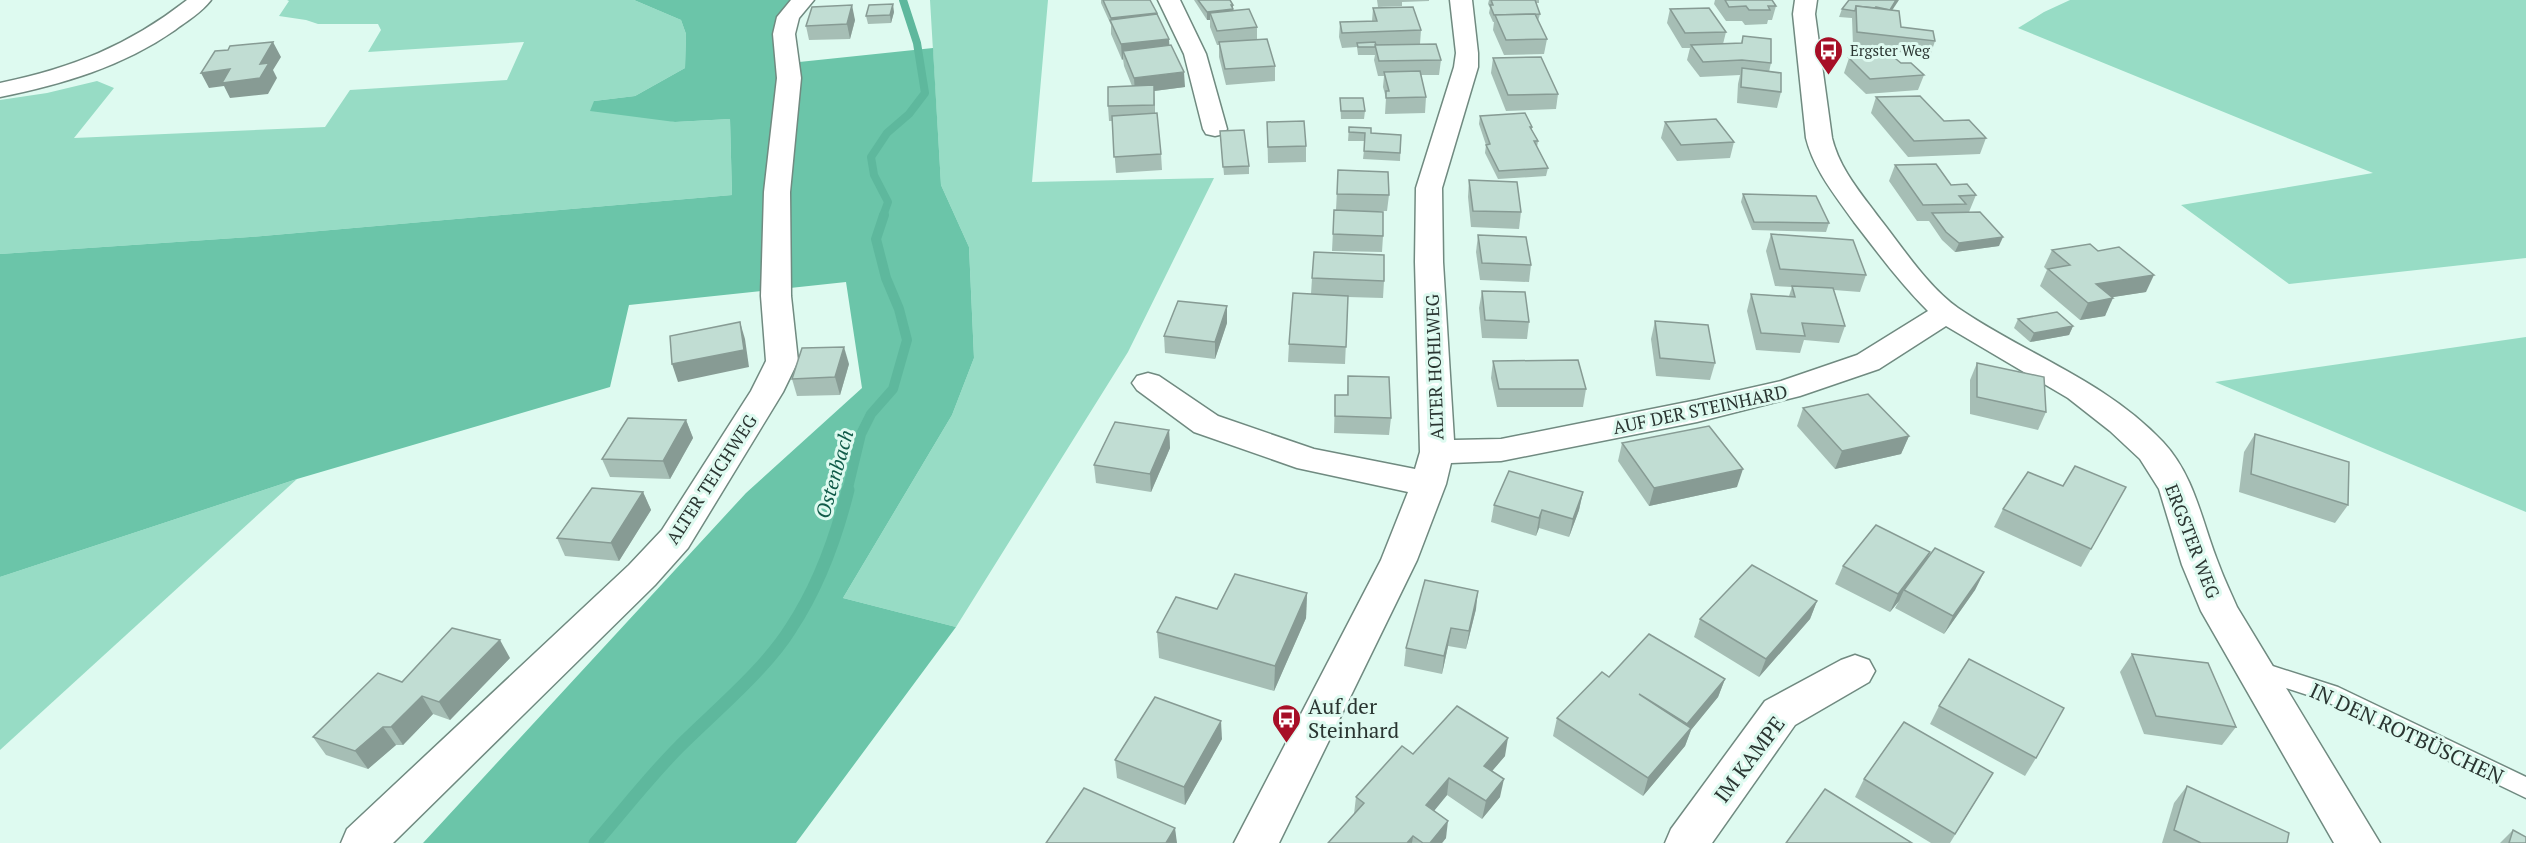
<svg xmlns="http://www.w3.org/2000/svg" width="2526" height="843" viewBox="0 0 2526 843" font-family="'PT Serif',serif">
<rect width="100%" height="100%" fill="#defaf0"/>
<g fill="#97dcc5">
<path d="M287,0h347l47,20 5,14 -1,34 -50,28 -41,5 81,21 55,-3 2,76 -482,42 -250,17v-154l47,-7 50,-12 17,7 -40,50 251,-11 25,-37 157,-10 17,-38 -156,10 13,-22 -3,-6h-60l-12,-4 -27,-4 10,-15z"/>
<path d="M930,0h118l-16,182 182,-4 -86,174 -172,275 -113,-29 109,-183 22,-57 -5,-111 -28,-62z"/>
<path d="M2070,0h456v258l-237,26 -108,-79 192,-32 -355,-145 26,-16z"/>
<path d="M2526,337v175l-311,-130z"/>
<path d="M297,479l-297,271v-173z"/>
</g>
<path fill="#6bc5a9" d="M634,0h163l-17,64 153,-16 8,137 28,62 5,111 -22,57 -109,183 113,29 -160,216h-373l323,-350 116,-105 -16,-106 -217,23 -19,82 -313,92 -297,98v-323l250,-17 482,-42 -2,-76 -55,3 -85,-11 4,-10 41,-5 50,-28 1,-34 -5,-14z"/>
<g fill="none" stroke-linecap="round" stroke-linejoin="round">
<path stroke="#5eb89d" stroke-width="8" d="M883,216l5,-14 -14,-27 -3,-18 16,-24 22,-19 16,-21 -8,-50 -14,-43"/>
<path stroke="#5eb89d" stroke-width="10" d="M847,492l14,-58 10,-20 22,-25 14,-49 -8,-31 -13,-31 -10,-39 8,-24"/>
<path stroke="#5eb89d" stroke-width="13" d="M595,843c28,-32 54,-66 84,-96 34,-34 87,-78 112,-119 27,-41 45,-90 57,-138"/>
<defs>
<path id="service" d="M2257,661l81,26 188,90v21l-203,-98 -74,-24 -3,-6 3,-6z"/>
<g id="minor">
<path d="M187,0h24c-9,12 -24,21 -36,30 -53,37 -112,54 -175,67v-14c72,-15 128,-37 187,-83z"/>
<path d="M791,0h23l-15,18 -4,16 6,44 -11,114 1,104 7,65 -15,31 -95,156 -33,37 -262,258h-52l6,-14 282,-264 33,-35 89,-139 15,-30 -5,-65 3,-104 13,-114 -4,-44 4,-17z"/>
<path d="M1158,0h22l26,54 21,75 -3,5 -9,2 -9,-2 -3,-5 -19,-75z"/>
<path d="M1450,0h22l6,53v14l-36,121 1,74 11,178 47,-1 196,-39 84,-19 76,-26 71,-44c-28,-28 -50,-58 -74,-89 -19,-27 -40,-52 -48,-84l-13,-124 2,-14h22l-2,14 17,124c8,32 29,55 48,81 23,29 48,68 78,89 67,46 148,73 205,134 32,34 39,81 56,123 5,14 12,28 18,42l143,236h-46l-133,-232 -19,-46 -23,-76 -19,-30 -30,-28 -42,-33 -122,-72 -67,43 -79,27 -103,26 -196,39 -50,2 -5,21 -29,76 -138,283h-45l147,-283 27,-68 -111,-24 -103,-36 -57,-42 -5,-7 5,-7 11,-3 11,3 59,40 96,33 101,20 5,-17 -5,-190 1,-74 38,-121 2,-14z"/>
<path d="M1855,655l14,5 6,11 -6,11 -74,43 -83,118h-47l6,-14 94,-128 76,-41z"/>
</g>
</defs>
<use href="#service" stroke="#708a80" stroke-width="3"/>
<use href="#minor" stroke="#708a80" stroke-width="3"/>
<use href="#service" fill="#fff" fill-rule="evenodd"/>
<use href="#minor" fill="#fff" fill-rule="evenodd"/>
</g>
<g fill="#a6beb5">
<path d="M1101,0h49l19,45 16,42 -31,4 1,23 6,40 1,16 -46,3 -4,-52h-3l-1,-15 24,-20 -8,-20 -1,-7 -1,1 -11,-26v-9l-10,-22z"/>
<path d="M1194,0h36l3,11 24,16v13l18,26v15l-49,4 -7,-28v-12h-2l-7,-18v-7h-3z"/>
<path d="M1377,0h52v1l-27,1v4l-24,1z"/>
<path d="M1489,0h50v3h-3l4,11 -2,7 9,18 -3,15 -40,1 -11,-25 1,-8h-1l-4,-9 1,-5 -2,-4z"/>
<path d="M1715,0h57l4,6 -4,14h-4l-1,4 -22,1 -3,-4h-16l-12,-17z"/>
<path d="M1849,0l43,10 9,17 34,14 -5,15 -77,-10 -1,-28 -13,-1 3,-8z"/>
<path d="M1373,8l48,22 -1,14 21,16 -2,15h-18l5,22 -1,16 -40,1 1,-16 -3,-11 1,-11h-6l-4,-16 1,-5h-17l-1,-8 -15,1 -3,-11 1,-15 32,-1z"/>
<path d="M1670,9l56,23 -3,12 18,-1 2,-7 28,27 -2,9 12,20 -4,16 -40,-5 1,-19 2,-9 -40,2 -13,-17 3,-12h-8l-15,-25z"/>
<path d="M894,12l-3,11 -23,1 -2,-8z"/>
<path d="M855,20l-5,19 -41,1 -3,-14z"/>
<path d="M1493,58l65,36 -2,15 -50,2 -15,-38z"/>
<path d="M1849,58l75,17 -6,15 -52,4 -22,-21z"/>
<path d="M1876,97l68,24 42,17 -6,16 -72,3 -37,-44z"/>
<path d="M1340,98l25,13 -1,8h-23z"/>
<path d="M1480,116l52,11v3l6,11 -1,6 11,21 -2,8 -48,3 -13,-26 1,-8 -7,-21z"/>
<path d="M1267,122l39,24v16l-38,1z"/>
<path d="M1665,122l69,20 -4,16 -53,3 -16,-23z"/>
<path d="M1349,127l22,6 30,2 -1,26 -37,-2 2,-18h-17z"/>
<path d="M1220,131l29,35v8l-25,1z"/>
<path d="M1895,165l56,20 25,10 -7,17h-6l36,34 -44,6 -13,-12 -13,-19h-12l-28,-40z"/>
<path d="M1338,170l51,25 -2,16h-31l27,25 -1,16 -50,-1 2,-41h2z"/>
<path d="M1469,180l52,32 -2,17 -48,-2 -3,-30z"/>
<path d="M1743,194l86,29 -3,9 -74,-2 -11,-28z"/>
<path d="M1771,234l95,41 -6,17 -26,-2 11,36 -6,17 -35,-3 -4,13 -44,-3 -9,-39 4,-17 38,2 3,-9 -17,-1 -9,-35z"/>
<path d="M1478,235l53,30 -2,17 -49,-2 -4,-28z"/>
<path d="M2052,250l94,42 -34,5 -7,19 -25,4 -40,-34 7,-16 -3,-3z"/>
<path d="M1312,278l72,3 -1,17 -35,-1 -3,67 -57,-2 1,-18 22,-50z"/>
<path d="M1482,291l47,31 -2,17 -45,-1 -3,-30z"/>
<path d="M2018,319l55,7 -4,9 -39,7 -16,-14z"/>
<path d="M1655,321l60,42 -5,17 -54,-4 -5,-37z"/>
<path d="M1227,323l-12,36 -50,-6 -1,-17z"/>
<path d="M1493,361l93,28 -3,18h-86l-6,-29z"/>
<path d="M1977,363l69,49 -8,18 -68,-16v-34z"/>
<path d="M849,364l-9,31 -43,1 -5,-17z"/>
<path d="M1348,376l43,42 -2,17 -55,-2 1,-38h12z"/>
<path d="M1803,408l106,28 -8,18 -66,15 -38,-43z"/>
<path d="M686,420l7,18 -23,41 -60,-2 -8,-18z"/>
<path d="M1169,430l1,18 -19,44 -55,-9 -2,-18z"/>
<path d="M2255,434l93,71 -13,18 -96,-31 5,-40z"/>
<path d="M1622,443l115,44 -88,19 -31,-45z"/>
<path d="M2063,486l63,1 -45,80 -87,-40 9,-18z"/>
<path d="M643,492l8,18 -32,51 -54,-5 -8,-18z"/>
<path d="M1583,492l-4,18 -10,27 -30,-9 -3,8 -45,-14 3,-17z"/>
<path d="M1930,552l-3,7 57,13 -9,18 -31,44 -49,-26 4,-7 -9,11 -55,-28 8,-18z"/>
<path d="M1307,593l-1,25 -32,73 -115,-33 -2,-26 60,-23z"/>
<path d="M1817,601l-7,18 -51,58 -65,-40 6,-18z"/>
<path d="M1476,609l-10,40 -18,-3 -6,28 -38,-8 2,-18z"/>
<path d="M2132,654l104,73 -14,18 -78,-11 -24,-62z"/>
<path d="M510,658l-60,62 -17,-6 -30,31h-7l-28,24 -42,-14 -13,-18 89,-55z"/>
<path d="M1609,677l116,2 -7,18 -27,33 -6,16 -42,50 -90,-60 4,-18z"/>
<path d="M1939,706l97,52 -11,18 -95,-52z"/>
<path d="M1222,739l-37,66 -68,-27 -2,-18z"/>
<path d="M1413,754l92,2 -13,15 8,26 -18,22 -35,-24 -13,16 12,27 -4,5h-114l26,-29 2,-17z"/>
<path d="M1993,773l-43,70h-19l-76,-46 9,-18z"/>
<path d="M2187,786l100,57h-125l12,-40z"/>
<path d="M2513,830l13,13h-26z"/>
</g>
<g fill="#879b94">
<path d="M1896,0h3l-12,18 2,-8z"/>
<path d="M893,4l1,8 -3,11 -1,-8z"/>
<path d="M852,5l3,15 -5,19 -3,-15z"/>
<path d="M1231,5h2v12l-23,-4v7h-3v-8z"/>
<path d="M1157,13v8h-46v-3z"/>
<path d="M1169,39l1,15 -47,-3v8l-1,1 -1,-16z"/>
<path d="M273,42l8,15 -8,13 4,8 -9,16 -38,4 -6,-12 -15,2 -8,-15 59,-9z"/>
<path d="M1184,72l1,15 -31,4 1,29 -1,-15 -19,-12 -1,-15z"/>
<path d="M2003,237l-4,9 -44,6 4,-9z"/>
<path d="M2154,275l-8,17 -58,9 8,-17z"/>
<path d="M2113,298l-8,18 -25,4 8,-17z"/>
<path d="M1227,306v17l-12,36v-17z"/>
<path d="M740,322l5,17 4,28 -71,15 -6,-18z"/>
<path d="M2073,326l-4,9 -39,7 4,-9z"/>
<path d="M844,347l5,17 -9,31 -5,-18z"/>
<path d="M686,420l7,18 -23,41 -7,-18z"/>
<path d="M1169,430l1,18 -19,44 -1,-18z"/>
<path d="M1909,436l-8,18 -66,15 7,-18z"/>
<path d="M1743,469l-6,18 -88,19 5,-18z"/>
<path d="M643,492l8,18 -32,51 -8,-18z"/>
<path d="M1583,492l-4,18 -10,27 4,-18z"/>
<path d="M1542,510l-3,18 -3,8 3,-18z"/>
<path d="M1930,552l-8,18 -18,20 -5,11 -9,11 8,-18z"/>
<path d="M1984,572l-9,18 -31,44 9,-18z"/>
<path d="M1478,591l-2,18 -10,40 3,-18z"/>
<path d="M1307,593l-1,25 -32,73 1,-25z"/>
<path d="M1817,601l-7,18 -51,58 7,-18z"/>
<path d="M1451,628l-3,18 -6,28 2,-18z"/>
<path d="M500,640l10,18 -60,62 -11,-18z"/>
<path d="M1725,679l-7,18 -27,33 -6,16 -42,50 5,-18 34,-39 5,-15z"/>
<path d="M422,696l11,18 -30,31 -12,-18z"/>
<path d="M1221,721l1,18 -37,66 -1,-18z"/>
<path d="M383,727l13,18 -28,24 -13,-18z"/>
<path d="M1508,738l-3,18 -24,28 3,-18z"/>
<path d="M1449,778l-2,17 -23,28 2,-18z"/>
<path d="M1504,779l-4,18 -18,22 4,-18z"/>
<path d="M1448,821l-2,17 -4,5h-12z"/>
<path d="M1175,828l2,15h-11z"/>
<path d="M1413,836l-1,7h-5z"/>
</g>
<g fill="#c1ddd3" stroke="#879b94" stroke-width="1.5">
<path d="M1103,0h47l7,13 -46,5z"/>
<path d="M1198,0h32l3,5h-2l2,4 -26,3z"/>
<path d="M1491,0h44l5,14 -46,1 -4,-10h3z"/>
<path d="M1725,0h47l4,6h-8l2,4h-21l-3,-4 -17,1z"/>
<path d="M1849,0h47l-6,10 -14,-3v1l-20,-2 -1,5 -13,-2z"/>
<path d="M893,4l-3,11 -24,1 3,-11z"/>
<path d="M852,5l-5,19 -41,2 6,-19z"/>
<path d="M1856,6l43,5 2,16 32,4 2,10 -78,-9z"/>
<path d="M1413,7l8,23 -79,3 -2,-11 37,-1 -4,-13z"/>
<path d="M1709,8l17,24 -41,1 -15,-24z"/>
<path d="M1249,9l8,18 -40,4 -7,-18z"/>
<path d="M1157,14l12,25 -48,5 -11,-24z"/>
<path d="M1535,14l12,25 -41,1 -11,-25z"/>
<path d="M1743,36l28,3v24l-29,-3 -39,2 -12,-17 51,-2z"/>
<path d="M1267,39l8,27 -50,3 -6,-27z"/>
<path d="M273,42l-13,22 9,-1 -9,15 -38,5 8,-14 -29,4 14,-22 13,-1 2,-4z"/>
<path d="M1375,42l1,3 -1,2h-17l-1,-4z"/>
<path d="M1436,44l5,16 -62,1 -4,-16z"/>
<path d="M1171,45l13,27 -50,6 -11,-27z"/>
<path d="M1891,55l10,8h10l13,12 -54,4 -21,-21z"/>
<path d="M1541,57l17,37 -50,1 -15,-37z"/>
<path d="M1742,68l39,5v19l-40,-5z"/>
<path d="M1420,71l6,26 -40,1v-7h3l-5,-19z"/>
<path d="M1154,85v20l-46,1v-19z"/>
<path d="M1920,96l24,25 25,-1 17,18 -72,3 -38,-44z"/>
<path d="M1340,98h23l2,13h-24z"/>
<path d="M1157,113l4,41 -47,3 -2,-41z"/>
<path d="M1525,113l7,14h-2l8,14h-4l14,27 -49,3 -13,-26 4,-1 -10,-28z"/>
<path d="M1716,119l18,23 -53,3 -16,-23z"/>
<path d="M1304,121l2,25 -38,1 -1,-25z"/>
<path d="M1349,127l22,1v5l30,2 -1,18 -36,-2 1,-18 -16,-1z"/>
<path d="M1244,130l5,36 -26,1 -3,-36z"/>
<path d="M1936,164l15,21 16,-1 9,11 -17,1 7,8 -43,1 -28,-40z"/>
<path d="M1338,170l50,2 1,23 -52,-1z"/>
<path d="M1469,180l48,2 4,30 -48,-1z"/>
<path d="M1743,194l73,2 13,27 -75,-1z"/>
<path d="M1334,210l49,2v24l-50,-2z"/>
<path d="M1980,212l23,25 -44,6 -13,-11 -14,-19z"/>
<path d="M1771,234l82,6 13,35 -86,-6z"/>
<path d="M1478,235l48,2 5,28 -49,-2z"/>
<path d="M2090,244l8,7 21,-4 35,28 -58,9 17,14 -25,5 -40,-34 22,-4 -18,-15z"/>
<path d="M1314,252l70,3v26l-72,-3z"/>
<path d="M1792,286l41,2 12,38 -43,-3 3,13 -44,-3 -10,-39 44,3z"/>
<path d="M1482,291l43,1 4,30 -44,-2z"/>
<path d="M1293,293l55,3 -2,51 -57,-3z"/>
<path d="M1178,301l49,5 -12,36 -51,-6z"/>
<path d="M2057,312l16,14 -39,7 -16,-14z"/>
<path d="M1655,321l53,4 7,38 -55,-5z"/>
<path d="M740,322l4,28 -72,14 -2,-28z"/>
<path d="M844,347l-9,30 -43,2 10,-31z"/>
<path d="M1578,360l8,29h-87l-6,-28z"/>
<path d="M1977,363l67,14 2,35 -69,-15z"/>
<path d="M1348,376l41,1 2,41 -56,-2v-21h13z"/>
<path d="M1868,394l41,42 -67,15 -39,-43z"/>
<path d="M628,418l58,2 -23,41 -61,-2z"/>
<path d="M1115,422l54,8 -19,44 -56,-9z"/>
<path d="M1709,426l34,43 -89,19 -32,-45z"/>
<path d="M2255,434l94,28 -1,43 -97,-31z"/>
<path d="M2075,466l51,21 -35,62 -88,-40 25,-37 35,14z"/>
<path d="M1509,471l74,21 -10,27 -31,-9 -3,8 -45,-13z"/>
<path d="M592,488l51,4 -32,51 -54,-5z"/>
<path d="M1876,525l54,27 -32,42 -55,-28z"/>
<path d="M1935,548l49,24 -31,44 -49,-26z"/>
<path d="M1752,565l65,36 -51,58 -66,-40z"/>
<path d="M1235,574l72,19 -32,73 -118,-34 19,-35 41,12z"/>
<path d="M1425,580l53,11 -9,40 -18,-3 -7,28 -38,-8z"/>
<path d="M452,628l48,12 -61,62 -17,-6 -31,31h-8l-28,24 -42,-14 65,-64 24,9z"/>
<path d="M1649,634l76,45 -38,45 -48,-30 52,34 -43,50 -91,-60 45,-46 7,5z"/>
<path d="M2132,654l76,9 28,64 -80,-11z"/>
<path d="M1969,659l95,49 -28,50 -97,-52z"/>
<path d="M1155,697l66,24 -37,66 -69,-27z"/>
<path d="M1457,706l51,32 -24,28 20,13 -18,22 -37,-23 -23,27 22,16 -18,22h-7l-10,-7 -6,7h-79l36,-40 -8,-6 46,-51 11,8z"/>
<path d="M1904,722l89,51 -38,61 -91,-55z"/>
<path d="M2187,786l102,47 -2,10h-86l-27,-13z"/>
<path d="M1084,788l91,40 -9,15h-120z"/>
<path d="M1825,789l87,54h-126z"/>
<path d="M2513,830l13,7v6h-17z"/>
</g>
<defs>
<symbol id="bus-pin" viewBox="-11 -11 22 30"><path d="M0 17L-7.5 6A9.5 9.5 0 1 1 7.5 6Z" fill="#a70f27" stroke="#defaf0"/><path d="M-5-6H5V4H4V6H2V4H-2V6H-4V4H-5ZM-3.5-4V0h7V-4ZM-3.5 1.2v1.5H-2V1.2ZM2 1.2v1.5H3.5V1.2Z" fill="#fff"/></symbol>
</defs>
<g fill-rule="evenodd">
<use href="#bus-pin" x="1812" y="34" width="33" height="45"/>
<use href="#bus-pin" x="1270" y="702" width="33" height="45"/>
</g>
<g text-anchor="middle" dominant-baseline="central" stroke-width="6" stroke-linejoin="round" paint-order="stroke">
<g font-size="15" fill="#2a3531" stroke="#defaf0" text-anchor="start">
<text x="1850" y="50">Ergster Weg</text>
</g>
<g font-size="18" fill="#2a3531" stroke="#defaf0">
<text transform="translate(1434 367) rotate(-92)">ALTER HOHLWEG</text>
<text transform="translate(1700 409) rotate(-12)">AUF DER STEINHARD</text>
<text transform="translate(711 479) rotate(-57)">ALTER TEICHWEG</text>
<text transform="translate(2193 541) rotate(69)">ERGSTER WEG</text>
</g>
<g font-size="20" font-style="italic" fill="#115b49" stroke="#defaf0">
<text transform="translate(834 474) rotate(-74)">Ostenbach</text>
</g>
<g font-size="21" fill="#2a3531" stroke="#defaf0" text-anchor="start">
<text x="1308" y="706">Auf der<tspan x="1308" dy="24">Steinhard</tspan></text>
</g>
<g font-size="21" fill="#2a3531" stroke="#defaf0">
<text transform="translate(2407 733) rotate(25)">IN DEN ROTBÜSCHEN</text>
<text transform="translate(1749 759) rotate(-53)">IM KAMPE</text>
</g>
</g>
</svg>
